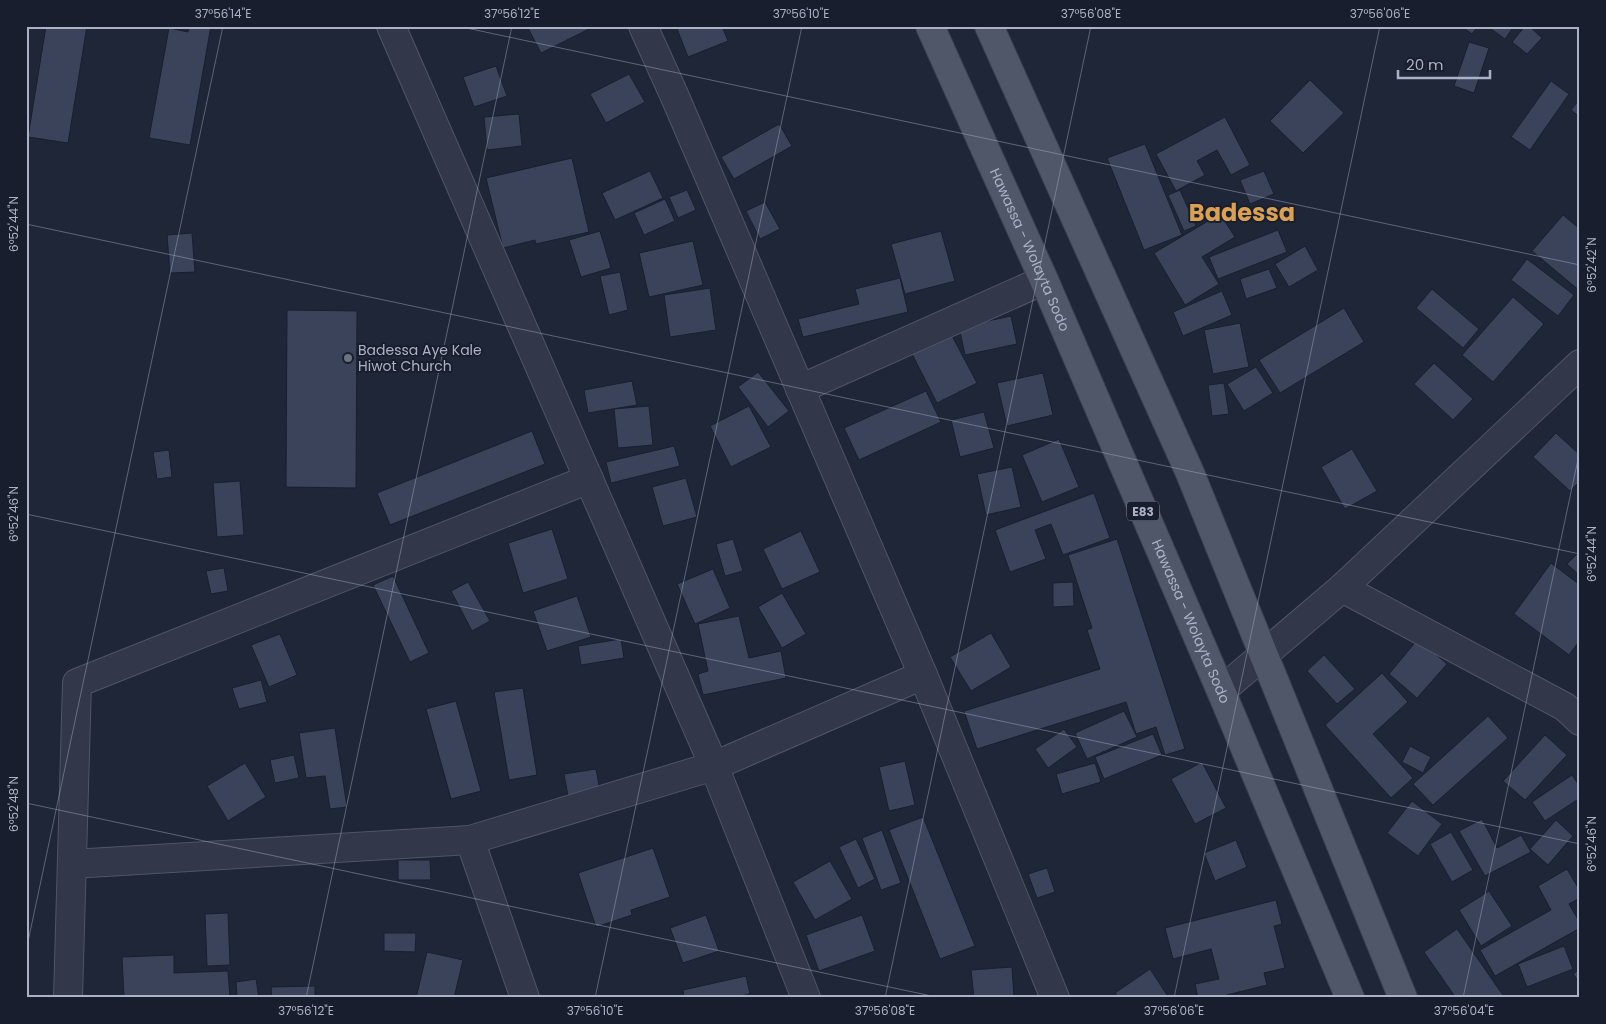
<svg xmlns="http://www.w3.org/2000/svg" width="1606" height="1024" viewBox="0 0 1606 1024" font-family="Poppins,sans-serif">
<rect width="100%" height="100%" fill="#1e2638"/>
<g fill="#3a4359" stroke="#1a1f2f">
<path d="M46,26h41l-19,117 -40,-6z"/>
<path d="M189,26h22l-21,119 -41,-7 20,-110 19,4z"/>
<path d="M527,26h68l-54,27z"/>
<path d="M676,26h46l6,15 -40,16z"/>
<path d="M1461,26h17l-6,8z"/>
<path d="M1487,26h27l-9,13z"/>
<path d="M1525,26h4l13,12 -15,16 -15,-12z"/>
<path d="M1469,42l20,6 -15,45 -20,-7z"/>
<path d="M496,66l11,30 -33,11 -11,-30z"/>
<path d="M629,74l16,28 -39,21 -16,-29z"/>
<path d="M1310,80l34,33 -41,40 -33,-32z"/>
<path d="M1551,81l18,13 -39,56 -19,-13z"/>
<path d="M1580,99v18l-9,-7z"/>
<path d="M519,114l3,32 -35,4 -3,-33z"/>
<path d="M1225,117l25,48 -19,10 -14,-25 -20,11 8,14 -29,16 -20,-37z"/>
<path d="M779,124l13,22 -58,33 -13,-22z"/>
<path d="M1145,144l37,91 -38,15 -37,-92z"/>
<path d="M572,158l17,74 -53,12 -1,-4 -32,8 -17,-70z"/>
<path d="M650,171l13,27 -48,22 -13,-27z"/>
<path d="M1264,171l10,23 -24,10 -10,-24z"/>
<path d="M687,190l9,20 -18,8 -9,-21z"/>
<path d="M1180,190l16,36 -12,5 -16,-36z"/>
<path d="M665,199l10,22 -31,14 -10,-22z"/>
<path d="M765,202l15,27 -20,10 -14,-28z"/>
<path d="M1220,214l15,23 -33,20 17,27 -34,21 -31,-52z"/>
<path d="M1563,215l17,14v62l-48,-40z"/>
<path d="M1278,230l9,22 -69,27 -9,-22z"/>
<path d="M600,231l11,37 -30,9 -12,-37z"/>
<path d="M941,231l14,50 -50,13 -14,-50z"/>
<path d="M192,233l3,39 -25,1 -3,-38z"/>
<path d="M693,241l10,44 -54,12 -10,-44z"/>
<path d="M1305,246l13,24 -29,17 -14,-23z"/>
<path d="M1527,259l47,36 -16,21 -47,-36z"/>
<path d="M1269,269l8,19 -31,11 -6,-20z"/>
<path d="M620,272l8,38 -19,5 -9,-39z"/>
<path d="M900,278l8,34 -105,25 -5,-18 61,-15 -4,-15z"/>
<path d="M710,288l6,42 -46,7 -6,-42z"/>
<path d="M1432,289l47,40 -16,19 -47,-40z"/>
<path d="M1222,291l10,24 -49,21 -10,-24z"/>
<path d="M1513,297l31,27 -51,58 -31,-27z"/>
<path d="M1344,308l20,34 -84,51 -21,-33z"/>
<path d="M287,310l70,1 -1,177 -70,-1z"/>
<path d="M1011,316l6,28 -52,11 -6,-28z"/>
<path d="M1240,323l9,44 -36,7 -9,-44z"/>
<path d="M951,334l26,49 -40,20 -25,-49z"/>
<path d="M1434,363l39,36 -20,21 -39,-36z"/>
<path d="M1256,367l17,26 -29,18 -17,-27z"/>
<path d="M758,372l31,39 -21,16 -30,-40z"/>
<path d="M1043,373l10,42 -46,11 -10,-43z"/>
<path d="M632,381l5,24 -49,8 -4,-23z"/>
<path d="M1224,383l5,31 -17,2 -4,-31z"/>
<path d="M926,391l15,31 -82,38 -15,-32z"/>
<path d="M649,406l4,39 -35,3 -4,-39z"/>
<path d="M749,406l22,41 -40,20 -21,-41z"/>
<path d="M984,412l10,36 -34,9 -9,-37z"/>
<path d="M532,431l13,33 -155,61 -13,-32z"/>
<path d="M1556,433l24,22v26l-10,10 -37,-34z"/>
<path d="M1059,439l20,48 -37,15 -20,-47z"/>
<path d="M674,446l6,20 -69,17 -5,-21z"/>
<path d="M1352,449l25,42 -32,18 -24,-42z"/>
<path d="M169,450l3,27 -15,2 -4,-27z"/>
<path d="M1012,467l9,40 -35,8 -9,-41z"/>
<path d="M686,478l11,39 -34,9 -11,-39z"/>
<path d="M240,481l4,54 -27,2 -4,-54z"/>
<path d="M1094,493l16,45 -47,17 -12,-31 -16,6 11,29 -36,13 -15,-42z"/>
<path d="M552,529l16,50 -45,14 -15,-50z"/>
<path d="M801,531l19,41 -38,17 -19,-40z"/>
<path d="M733,539l10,32 -18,5 -9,-32z"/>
<path d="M1117,539l68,210 -20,6 -9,-28 -20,7 -10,-32 -149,47 -13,-38 136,-42 -13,-39 5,-2 -24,-73z"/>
<path d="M1580,551v25l-13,-12z"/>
<path d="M1551,563l29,22v55l-11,15 -55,-41z"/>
<path d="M224,568l4,23 -17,3 -5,-23z"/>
<path d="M713,569l17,39 -35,16 -18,-40z"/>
<path d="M393,576l36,77 -19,9 -37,-77z"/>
<path d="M468,582l22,39 -18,10 -21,-40z"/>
<path d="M1073,582l1,24 -21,1v-24z"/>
<path d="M782,593l24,41 -24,14 -24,-41z"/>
<path d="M577,596l14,41 -44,14 -14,-40z"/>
<path d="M739,616l10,42 32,-7 5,27 -83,17 -5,-21 10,-3 -10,-47z"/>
<path d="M991,633l20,34 -40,24 -21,-34z"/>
<path d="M280,634l17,41 -28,12 -18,-42z"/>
<path d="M621,639l3,19 -43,7 -3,-19z"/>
<path d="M1418,639l29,25 -30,34 -28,-24z"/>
<path d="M1324,655l31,34 -18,15 -30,-33z"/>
<path d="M1382,673l26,29 -35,32 40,44 -22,20 -66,-73z"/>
<path d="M261,680l6,22 -28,7 -7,-21z"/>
<path d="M523,688l14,87 -28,5 -15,-88z"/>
<path d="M456,701l25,90 -30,8 -25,-90z"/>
<path d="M1124,711l13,26 -50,22 -12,-26z"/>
<path d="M1488,716l20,22 -75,67 -20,-21z"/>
<path d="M335,728l12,79 -17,2 -5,-33 -19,2 -7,-45z"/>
<path d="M1064,729l13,18 -29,21 -13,-19z"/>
<path d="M1153,734l9,21 -58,24 -9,-22z"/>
<path d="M1545,735l22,20 -42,45 -22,-19z"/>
<path d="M1410,746l21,11 -8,16 -21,-11z"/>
<path d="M294,755l5,23 -24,5 -5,-23z"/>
<path d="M905,761l10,44 -26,6 -10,-44z"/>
<path d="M1202,762l24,46 -31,16 -24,-45z"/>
<path d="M245,763l21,34 -38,24 -21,-35z"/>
<path d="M1095,763l6,19 -39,12 -6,-20z"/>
<path d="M596,769l4,22 -32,5 -4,-22z"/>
<path d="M1572,775l8,12v11l-35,23 -13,-19z"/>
<path d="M1412,801l30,23 -24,32 -31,-23z"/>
<path d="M923,817l52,129 -35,13 -51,-129z"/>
<path d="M1482,819l15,29 24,-13 10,17 -46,24 -26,-45z"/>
<path d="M1556,820l17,16 -25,29 -18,-16z"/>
<path d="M882,830l19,53 -20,7 -19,-52z"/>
<path d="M1451,832l22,38 -21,12 -22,-38z"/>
<path d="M856,839l19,40 -17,9 -19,-41z"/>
<path d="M1236,840l11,27 -32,14 -11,-28z"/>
<path d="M653,848l17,49 -39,13 1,5 -36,12 -18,-54z"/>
<path d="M398,860h32l1,20h-33z"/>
<path d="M830,861l22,38 -37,21 -22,-38z"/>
<path d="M1047,868l8,24 -18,6 -9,-24z"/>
<path d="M1567,869l13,22v7l-11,6 11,19v5l-85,48 -15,-26 71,-40 -13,-24z"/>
<path d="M1489,891l23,35 -31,20 -22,-36z"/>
<path d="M1276,900l6,24 -8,2 11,42 -21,5 3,12 -52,13h-17l-3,-14 24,-5 -8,-30 -38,10 -8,-31z"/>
<path d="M228,913l2,52 -23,1 -2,-52z"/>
<path d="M706,915l13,36 -36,12 -13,-35z"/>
<path d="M862,915l13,36 -56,20 -13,-36z"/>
<path d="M1457,929l48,69h-49l-32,-46z"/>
<path d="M384,933h32l-1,19 -31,-1z"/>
<path d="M1564,946l9,23 -46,18 -9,-23z"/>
<path d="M427,952l36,8 -9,38h-38z"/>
<path d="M174,955v18l54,-2 2,27h-106l-2,-41z"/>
<path d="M1012,967l2,31h-40l-3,-28z"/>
<path d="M1150,969l19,29h-50l-4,-5z"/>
<path d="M1580,969v14l-7,-9z"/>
<path d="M746,976l4,18 -18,4h-48l-1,-8z"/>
<path d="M256,979l3,19h-22l-1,-16z"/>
<path d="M315,986v12h-43l-1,-11z"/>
</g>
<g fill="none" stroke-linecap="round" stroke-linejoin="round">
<defs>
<g id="minor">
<path d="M391,26l323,740 92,232"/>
<path d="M643,26l32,71 248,578 132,323"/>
<path d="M800,389l244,-109"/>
<path d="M1342,588l223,119 15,14"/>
<path d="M72,864l398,-24"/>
<path d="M68,998l9,-315 512,-204"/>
<path d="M525,998l-55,-158 244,-74 209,-91"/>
</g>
<path id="tertiary" d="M1221,691l121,-103 238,-224"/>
<g id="primary">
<path id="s1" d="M930,26l114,254 177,411 129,307"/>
<path d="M989,26l201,447 213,525"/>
</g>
</defs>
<use href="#minor" stroke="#505567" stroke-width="30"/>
<use href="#tertiary" stroke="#505567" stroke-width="30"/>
<use href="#primary" stroke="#3c4152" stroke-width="30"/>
<use href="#minor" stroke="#323849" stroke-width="28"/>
<use href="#tertiary" stroke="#323849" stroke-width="28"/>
<use href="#primary" stroke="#505769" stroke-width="28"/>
</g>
<path fill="none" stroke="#acb2c6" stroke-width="1" stroke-opacity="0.45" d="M457,26l1123,239M26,224l1554,330M26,514l1554,330M26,803l915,195M26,951l197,-925M306,998l206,-972M595,998l207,-972M885,998l206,-972M1174,998l206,-972M1463,998l117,-548"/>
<circle fill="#6b7280" stroke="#181e2d" stroke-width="2" cx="348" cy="358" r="5"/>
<g text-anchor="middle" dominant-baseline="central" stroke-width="4" stroke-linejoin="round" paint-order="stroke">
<rect fill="#181e2d" stroke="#808698" stroke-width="1" x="1127" y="501.5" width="32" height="19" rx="4"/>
<g font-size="12" font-weight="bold" fill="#acb2c6">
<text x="1143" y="511">E83</text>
</g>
<g font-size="14" fill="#acb2c6" stroke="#181e2d">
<text stroke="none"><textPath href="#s1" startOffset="245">Hawassa - Wolayta Sodo</textPath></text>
<text stroke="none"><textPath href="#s1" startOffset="650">Hawassa - Wolayta Sodo</textPath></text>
</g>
<g font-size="14" fill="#acb2c6" stroke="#181e2d" text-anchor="start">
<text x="358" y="350">Badessa Aye Kale<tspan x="358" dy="16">Hiwot Church</tspan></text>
</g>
<g font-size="24" font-weight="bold" fill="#daa153" stroke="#181e2d">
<text x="1242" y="212">Badessa</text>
</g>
</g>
<rect width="1606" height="1024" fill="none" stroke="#181e2d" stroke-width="55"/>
<path d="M1398 70v8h92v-8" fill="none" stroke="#acb2c6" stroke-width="2.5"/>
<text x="1406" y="70" font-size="15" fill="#acb2c6" stroke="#181e2d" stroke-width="4" paint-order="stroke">20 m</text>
<rect x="28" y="28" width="1550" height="968" fill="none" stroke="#acb2c6" stroke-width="2"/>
<g font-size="12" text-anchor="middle" fill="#acb2c6">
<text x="223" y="18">37°56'14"E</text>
<text x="512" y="18">37°56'12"E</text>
<text x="801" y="18">37°56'10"E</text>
<text x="1091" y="18">37°56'08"E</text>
<text x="1380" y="18">37°56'06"E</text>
<text transform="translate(14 224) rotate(-90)" y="4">6°52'44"N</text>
<text transform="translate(1592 265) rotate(-90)" y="4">6°52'42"N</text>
<text transform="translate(14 514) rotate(-90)" y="4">6°52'46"N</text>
<text transform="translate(1592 554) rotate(-90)" y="4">6°52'44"N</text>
<text transform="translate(14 804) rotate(-90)" y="4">6°52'48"N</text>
<text transform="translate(1592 844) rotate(-90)" y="4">6°52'46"N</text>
<text x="306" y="1015">37°56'12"E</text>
<text x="595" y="1015">37°56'10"E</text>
<text x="885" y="1015">37°56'08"E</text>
<text x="1174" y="1015">37°56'06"E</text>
<text x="1464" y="1015">37°56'04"E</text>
</g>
</svg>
